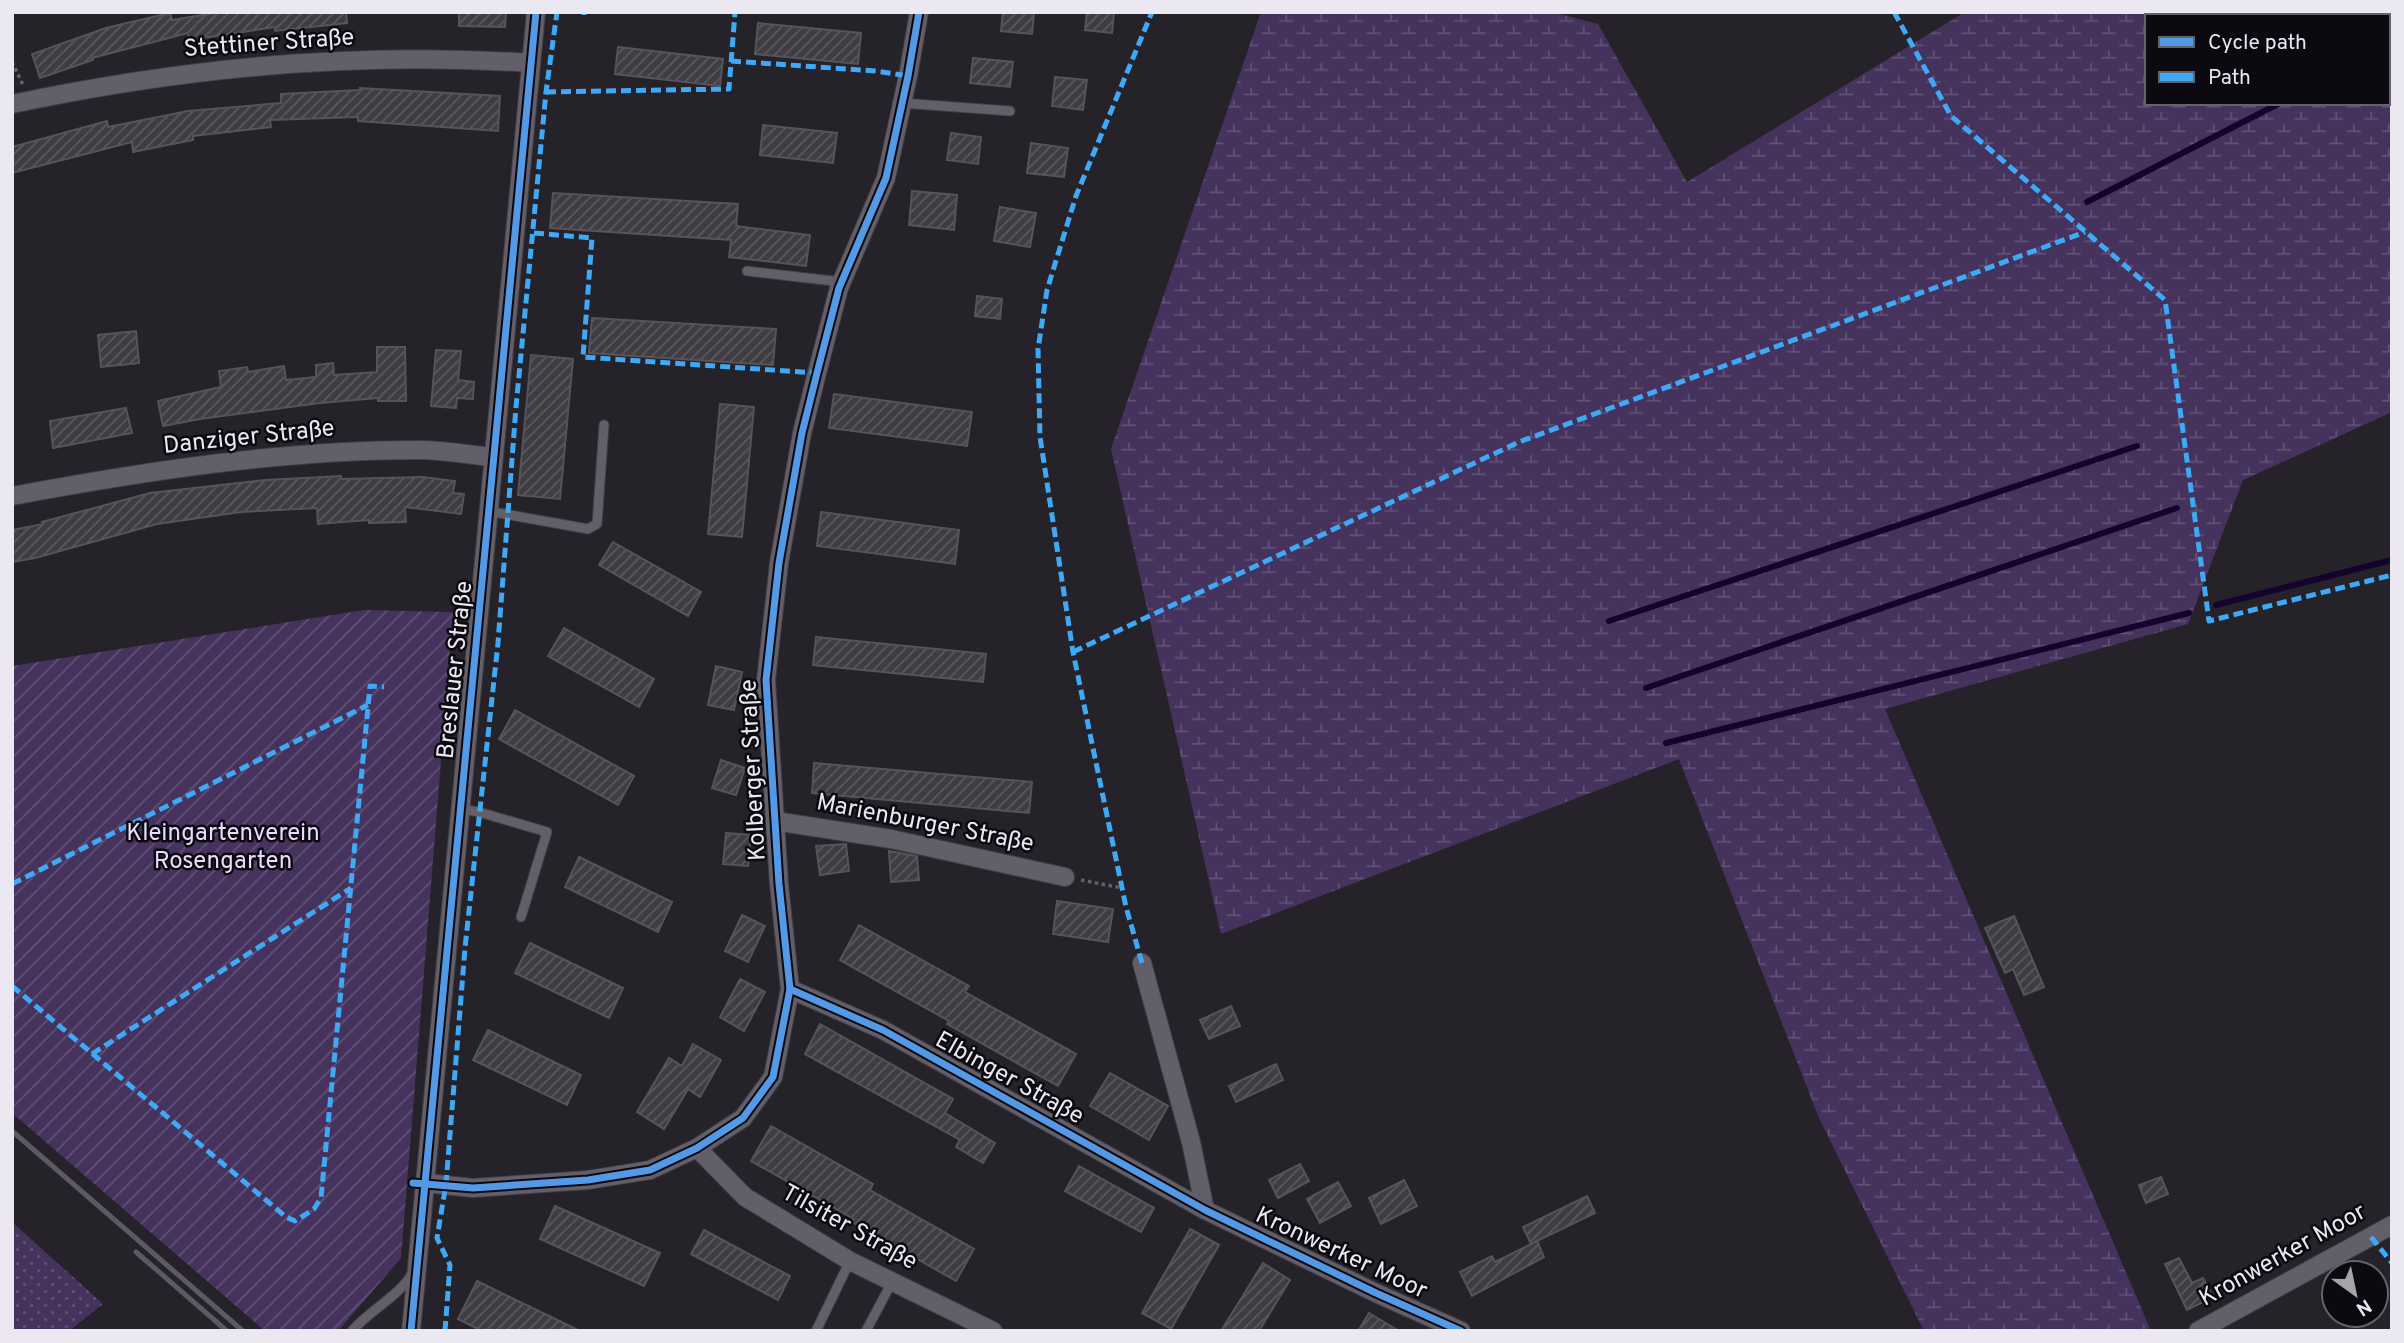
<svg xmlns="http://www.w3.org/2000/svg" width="2404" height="1343" viewBox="0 0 2404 1343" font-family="Overpass,sans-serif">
<defs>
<pattern id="grass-dots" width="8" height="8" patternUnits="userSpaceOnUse" patternTransform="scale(1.75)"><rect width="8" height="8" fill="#45335e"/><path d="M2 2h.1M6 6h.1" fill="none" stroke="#605176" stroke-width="1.8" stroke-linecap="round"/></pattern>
<pattern id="wetland-marsh" width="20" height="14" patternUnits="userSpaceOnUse" patternTransform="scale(1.75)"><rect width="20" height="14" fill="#45335e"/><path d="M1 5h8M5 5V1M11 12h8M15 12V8" fill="none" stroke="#605176"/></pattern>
<pattern id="garden-furrows" width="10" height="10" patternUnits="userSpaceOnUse" patternTransform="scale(1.75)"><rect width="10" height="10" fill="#45335e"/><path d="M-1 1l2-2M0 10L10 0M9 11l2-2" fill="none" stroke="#605176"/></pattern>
<pattern id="building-hatch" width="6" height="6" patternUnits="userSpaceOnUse" patternTransform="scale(1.75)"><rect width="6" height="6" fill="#3f3c42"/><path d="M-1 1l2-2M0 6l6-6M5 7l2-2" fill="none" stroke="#5b585e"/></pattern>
</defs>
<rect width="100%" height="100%" fill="#252229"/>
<path fill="url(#grass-dots)" d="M12,1222l91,82 -34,27h-57z"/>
<path fill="url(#wetland-marsh)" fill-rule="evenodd" d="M1261,12h291l46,12 89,158 278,-170h427v400l-149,68 -55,144 -303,85 266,622h-227l-105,-213 -140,-359 -458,175 -110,-485zM2147,16h241v87h-241z"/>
<path fill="url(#garden-furrows)" d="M364,610l89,2 -52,646 -63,73h-73l-253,-218v-447z"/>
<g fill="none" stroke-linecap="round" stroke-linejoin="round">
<g stroke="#16032d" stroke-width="6">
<path d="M2388,48l4,-2"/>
<path d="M2087,202l193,-99"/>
<path d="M2216,605l176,-45"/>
<path d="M1609,621l528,-175"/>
<path d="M1646,688l531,-180"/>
<path d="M1666,743l523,-130"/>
</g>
</g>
<g fill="url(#building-hatch)" stroke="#56545a" stroke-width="2">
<path d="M220,12h126l1,11 -72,8v-4l-86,13 -1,-7 -96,25 1,2 -53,18 -8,-24 74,-26 64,-15 2,7z"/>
<path d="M459,12h47l-1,15 -46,-1z"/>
<path d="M1003,12h31l-2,22 -31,-3z"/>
<path d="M1087,12h27l-2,21 -27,-3z"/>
<path d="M758,23l103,10 -3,31 -103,-10z"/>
<path d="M618,47l105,12 -3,27 -105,-12z"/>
<path d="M973,58l40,4 -3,25 -40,-4z"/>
<path d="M1055,77l32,3 -4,30 -31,-4z"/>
<path d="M360,88l140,8 -2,35 -140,-10v-4l-88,3 1,7 -78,9v4l-60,12 -1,-10 -120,31v-26l95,-26 1,6 80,-16 93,-8v-9l79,-4z"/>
<path d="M763,125l74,8 -4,30 -73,-8z"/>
<path d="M951,133l30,4 -3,27 -31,-4z"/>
<path d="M1031,143l37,5 -4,29 -37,-4z"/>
<path d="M912,191l45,4 -3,35 -45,-5z"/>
<path d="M553,193l185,11 -2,22 74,9 -4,31 -77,-9 2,-17 -181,-12z"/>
<path d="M1000,207l36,6 -6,34 -36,-6z"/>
<path d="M977,296l25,3 -2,20 -25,-3z"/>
<path d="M592,318l184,11 -3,36 -184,-12z"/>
<path d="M136,331l3,32 -38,4 -3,-32z"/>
<path d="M377,347h28l1,54h-28v-3l-58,5 -120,16 -37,7 -5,-25 63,-14 -2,-16 28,-4 1,5 36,-6 2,14 30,-3v-12l17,-2 1,12 43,-3z"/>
<path d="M436,350l25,1 -3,29 16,2 -1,17 -16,-1 -1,10 -25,-2z"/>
<path d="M531,355l42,4 -13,140 -42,-4z"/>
<path d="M834,394l138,18 -5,34 -138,-18z"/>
<path d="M720,404l34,3 -12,130 -34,-3z"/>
<path d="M126,408l6,25 -79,15 -3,-27z"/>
<path d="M341,476v3l82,-2 32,4 -2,12 11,1 -3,20 -56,-7 1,15 -37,1v-3l-51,4 -1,-16 -76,4 -84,12 -122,34 -23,4v-32l31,-6 -1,-2 108,-29 116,-13z"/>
<path d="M821,512l138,18 -4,34 -138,-18z"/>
<path d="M613,542l88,50 -13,24 -89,-51z"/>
<path d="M564,628l90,51 -15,28 -91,-51z"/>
<path d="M816,637l170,17 -3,28 -170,-17z"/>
<path d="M716,666l26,6 -8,38 -26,-5z"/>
<path d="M515,710l119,66 -16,29 -119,-66z"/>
<path d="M721,760l24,8 -9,27 -24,-7z"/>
<path d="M814,763l218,19 -3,31 -217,-20z"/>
<path d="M726,833l25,2 -3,31 -25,-2z"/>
<path d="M846,844l3,27 -29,4 -4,-29z"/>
<path d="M889,851l28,5 2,24 -28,2z"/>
<path d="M579,857l93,45 -14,30 -93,-45z"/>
<path d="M1057,901l56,8 -5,33 -55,-8z"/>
<path d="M742,915l23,11 -17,36 -23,-11z"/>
<path d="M2014,916l30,71 -20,8 -11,-26 -8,4 -20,-45z"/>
<path d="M859,925l110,61 -4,6 111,62 -18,32 -111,-62 2,-3 -109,-61z"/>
<path d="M530,943l93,45 -14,30 -94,-45z"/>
<path d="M740,979l25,13 -21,39 -24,-14z"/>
<path d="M1231,1006l9,20 -31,13 -9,-19z"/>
<path d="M820,1024l133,75 -8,14 50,30 -12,20 -27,-16 4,-7 -155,-86z"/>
<path d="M488,1030l93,45 -14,30 -94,-45z"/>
<path d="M693,1044l28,16 -21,37 -12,-8 -24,40 -27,-17 32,-54 13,8z"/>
<path d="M1276,1064l7,16 -47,22 -7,-16z"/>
<path d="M1110,1073l58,33 -19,34 -59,-34z"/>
<path d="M771,1126l102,58 -3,6 104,59 -18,32 -104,-59 2,-3 -103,-58z"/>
<path d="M1300,1164l9,17 -31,17 -9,-18z"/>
<path d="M1079,1166l75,42 -13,24 -76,-41z"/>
<path d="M2161,1177l7,17 -22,9 -7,-18z"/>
<path d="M1404,1180l13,26 -36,18 -12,-26z"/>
<path d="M1338,1182l13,24 -31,17 -13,-24z"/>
<path d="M1587,1196l8,17 -64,31 -8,-17z"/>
<path d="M555,1206l105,47 -16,33 -104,-47z"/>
<path d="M1190,1229l29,16 -48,84 -29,-16z"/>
<path d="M704,1230l86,46 -12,24 -87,-46z"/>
<path d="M1537,1241l7,16 -72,39 -12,-24 32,-16 3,6z"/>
<path d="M2179,1258l13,25 11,-5 10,19 -26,13 -22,-46z"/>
<path d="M1263,1263l27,17 -31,51h-38z"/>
<path d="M477,1281l103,50h-98l-24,-12z"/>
<path d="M1369,1313l30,18h-41z"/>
</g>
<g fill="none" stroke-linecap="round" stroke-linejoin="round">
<defs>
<g id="service">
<path d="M902,103l108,8"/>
<path d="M747,271l95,11"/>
<path d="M488,511l100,18 9,-5 7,-99"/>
<path d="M461,809l18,3 68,20 -26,85"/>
<path d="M352,1331c18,-21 46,-34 60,-57"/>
<path d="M816,1331l34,-70"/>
<path d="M866,1331l26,-49"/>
</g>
<g id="minor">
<path d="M12,104c170,-36 346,-53 519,-41"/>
<path d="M12,496c134,-25 271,-46 407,-46 24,0 50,5 74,7"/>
<path d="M775,821l116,18 174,38"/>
<path d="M1142,963l49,179 14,68"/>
<path d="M790,989l93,41 322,180 171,83 85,38"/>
<path d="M697,1148l48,49 105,64 143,70"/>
<path d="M426,1183l47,5 115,-8 62,-10 47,-22 46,-30 30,-41 17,-88 -11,-105 -13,-204 13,-117 23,-130 15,-60 22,-85 47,-110 22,-102 11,-64"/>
<path d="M411,1331l125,-1319"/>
<path d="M2198,1331l194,-106"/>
</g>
</defs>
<use href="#service" stroke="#413f44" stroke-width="11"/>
<use href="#minor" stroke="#413f44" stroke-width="20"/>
<g stroke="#65616a" stroke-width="3.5" stroke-dasharray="3.5 3.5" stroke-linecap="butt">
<path d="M12,62l11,23"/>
<path d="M1081,880l41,8"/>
</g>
<use href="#service" stroke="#625e6a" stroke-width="9"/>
<use href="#minor" stroke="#625e6a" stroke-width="18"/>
<g stroke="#5c5963" stroke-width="5">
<path d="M12,1131l231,200"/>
<path d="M136,1252l91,79"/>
</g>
<g stroke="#3fa9f5" stroke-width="5" stroke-dasharray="10 5" stroke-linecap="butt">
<path d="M1894,12l57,104 214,184 44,321 183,-46"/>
<path d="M584,15v-3"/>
<path d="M731,61l145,10 32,5"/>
<path d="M546,92l183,-3 6,-77"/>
<path d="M534,233l58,5 -9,119 234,16"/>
<path d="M1073,652l446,-210 566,-210"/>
<path d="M12,884l356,-179"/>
<path d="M1142,963l-16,-56 -53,-255 -33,-215 -2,-88 9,-59 29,-94 76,-184"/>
<path d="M12,986l274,231 9,4 19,-12 7,-11 49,-512 14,1"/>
<path d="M92,1054l259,-166"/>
<path d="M2371,1237l21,26"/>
<path d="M445,1331l5,-66 -13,-27 9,-54 19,-236 33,-305 18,-236 30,-315 11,-80"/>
</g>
<defs>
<g id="cycleway">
<path d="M790,989l93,41 322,180 171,83 85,38"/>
<path d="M413,1183l60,5 115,-8 62,-10 47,-22 46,-30 30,-41 17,-88 -11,-105 -13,-204 13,-117 23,-130 15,-60 22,-85 47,-110 22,-102 11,-64"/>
<path d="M411,1331l125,-1319"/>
</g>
</defs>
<use href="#cycleway" stroke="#0c0a10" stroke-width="11"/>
<use href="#cycleway" stroke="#5399e6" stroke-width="7"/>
</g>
<g text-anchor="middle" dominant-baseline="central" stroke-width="5" stroke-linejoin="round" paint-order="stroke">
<g font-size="24" fill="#ebe8f1" stroke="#0c0a10">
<text transform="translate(269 44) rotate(-4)">Stettiner Straße</text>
<text transform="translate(249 438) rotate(-6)">Danziger Straße</text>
<text transform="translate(456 670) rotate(-84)">Breslauer Straße</text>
<text transform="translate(754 770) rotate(-93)">Kolberger Straße</text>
<text transform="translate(925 824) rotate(11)">Marienburger Straße</text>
<text transform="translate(1009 1079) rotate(29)">Elbinger Straße</text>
<text transform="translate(849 1228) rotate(29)">Tilsiter Straße</text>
<text transform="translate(1341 1254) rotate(25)">Kronwerker Moor</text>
<text transform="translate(2283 1256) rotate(-29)">Kronwerker Moor</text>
</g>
<g font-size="24" fill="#e8dbfe" stroke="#0c0a10">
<text x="223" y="834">Kleingartenverein<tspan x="223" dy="28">Rosengarten</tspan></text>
</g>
</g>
<rect width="2404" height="1343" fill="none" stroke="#ebe8f1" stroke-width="28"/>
<rect x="2145" y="14" width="245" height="91" fill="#0c0a10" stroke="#65636a" stroke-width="2"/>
<rect x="2159" y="37" width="35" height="10" fill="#5399e6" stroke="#65636a" stroke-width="2"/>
<text x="2208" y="49" font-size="21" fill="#ebe8f1">Cycle path</text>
<rect x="2159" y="72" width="35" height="10" fill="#3fa9f5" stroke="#65636a" stroke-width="2"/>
<text x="2208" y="84" font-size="21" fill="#ebe8f1">Path</text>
<g transform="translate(2355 1294) rotate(147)"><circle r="33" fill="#0c0a10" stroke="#65636a" stroke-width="2"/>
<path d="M0-5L12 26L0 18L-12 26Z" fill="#a6a3ab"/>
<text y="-10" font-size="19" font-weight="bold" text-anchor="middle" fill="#ebe8f1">N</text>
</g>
</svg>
